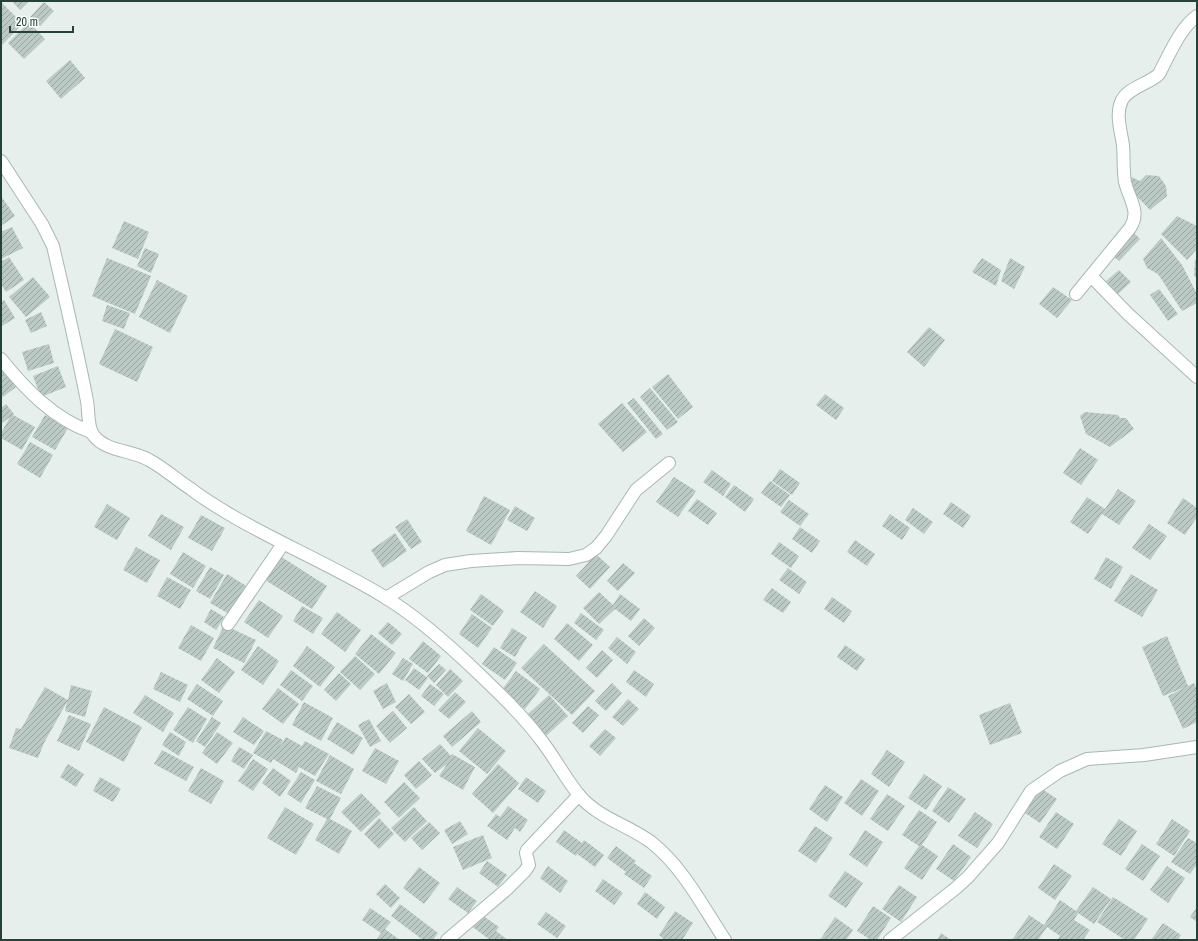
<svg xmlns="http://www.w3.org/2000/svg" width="1198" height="941" viewBox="0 0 1198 941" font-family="'Archivo Narrow',sans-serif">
<defs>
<pattern id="building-hatch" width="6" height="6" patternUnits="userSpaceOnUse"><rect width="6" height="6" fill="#bbcac4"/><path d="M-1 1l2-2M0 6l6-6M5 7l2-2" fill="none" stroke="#98a6a0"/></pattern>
</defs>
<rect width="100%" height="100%" fill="#e6efeb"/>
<g fill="url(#building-hatch)">
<path d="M12,1h17l-9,9z"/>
<path d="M1,2l22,22 -22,22z"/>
<path d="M44,2l10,9 -14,15 -10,-9z"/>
<path d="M29,22l16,17 -21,20 -16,-16z"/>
<path d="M70,60l15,18 -24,21 -15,-18z"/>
<path d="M1127,175l13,6 6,-6 13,1 7,10 1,10 -17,14 -22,-23z"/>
<path d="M1,196l14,20 -14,10z"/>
<path d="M1177,216l20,10v23l-10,11 -26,-26z"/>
<path d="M124,221l25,11 -11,27 -26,-11z"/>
<path d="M12,227l11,21 -22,11v-27z"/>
<path d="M1133,232l7,7 -21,22 -7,-6z"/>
<path d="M1161,238l21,27 15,29v9l-15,8 -24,-37 -11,-6 -4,-9z"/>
<path d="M145,248l14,6 -8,19 -14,-7z"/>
<path d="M9,257l15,23 -18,12 -5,-8v-22z"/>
<path d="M107,258l44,18 -16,38 -43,-18z"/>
<path d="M982,258l19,12 -5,16 -24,-14z"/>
<path d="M1010,258l15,9 -11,22 -13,-8z"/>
<path d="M1197,259v20l-3,-4 1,-15z"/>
<path d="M1119,270l12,12 -13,12 -12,-13z"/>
<path d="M33,277l17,20 -24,20 -17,-20z"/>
<path d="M157,280l31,16 -18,37 -31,-16z"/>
<path d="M1053,287l19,13 -15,18 -18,-14z"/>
<path d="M1159,289l19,25 -10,7 -18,-26z"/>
<path d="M4,300l11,18 -13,8 -1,-2v-22z"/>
<path d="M107,305l23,8 -6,16 -22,-8z"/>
<path d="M41,312l6,14 -16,7 -6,-13z"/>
<path d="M929,327l16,13 -21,27 -17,-15z"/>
<path d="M115,329l38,18 -16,35 -38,-18z"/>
<path d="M49,344l5,19 -26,8 -6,-19z"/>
<path d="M58,366l8,21 -25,10 -8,-21z"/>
<path d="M1,367l15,20 -13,10 -2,-3z"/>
<path d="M668,374l25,33 -15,12 -26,-32z"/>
<path d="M650,388l28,34 -11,8 -27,-33z"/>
<path d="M825,394l19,14 -8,12 -20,-15z"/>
<path d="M634,398l29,36 -7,5 -29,-36z"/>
<path d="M622,403l25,29 -24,20 -25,-28z"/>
<path d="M6,404l8,10 -1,1 22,12 -13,23 -21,-12v-5l9,-16 -9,7v-16z"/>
<path d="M1085,412l33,3 2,3h6l8,11 -24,18 -24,-13 -6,-18z"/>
<path d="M45,415l23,13 -13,22 -23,-13z"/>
<path d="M30,442l23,13 -13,23 -23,-14z"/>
<path d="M1080,448l18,12 -17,25 -18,-12z"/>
<path d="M780,469l20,14 -8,12 -20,-14z"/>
<path d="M712,470l19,14 -8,12 -20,-14z"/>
<path d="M674,477l22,14 -18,26 -22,-15z"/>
<path d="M770,481l20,14 -9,12 -20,-14z"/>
<path d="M734,485l20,14 -9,13 -20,-15z"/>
<path d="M1118,489l18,12 -17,24 -17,-11 -14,20 -18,-12 17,-25 18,12z"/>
<path d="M484,496l26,14 -19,35 -25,-14z"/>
<path d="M1183,498l14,10v9l-12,18 -18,-12z"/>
<path d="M697,499l20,14 -9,12 -20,-14z"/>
<path d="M789,500l20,14 -9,12 -20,-14z"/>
<path d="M951,502l20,14 -8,12 -20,-14z"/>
<path d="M107,504l23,14 -13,22 -23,-13z"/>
<path d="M515,506l20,12 -8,13 -20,-11z"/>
<path d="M913,508l20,14 -9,12 -19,-14z"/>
<path d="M161,514l23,13 -13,23 -23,-14z"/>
<path d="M890,514l20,14 -8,12 -20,-14z"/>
<path d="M201,515l24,13 -13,23 -24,-13z"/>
<path d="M407,519l15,23 -11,7 -16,-22z"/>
<path d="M1149,524l18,12 -17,24 -18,-12z"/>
<path d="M800,527l20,14 -8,12 -20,-14z"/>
<path d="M395,533l12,18 -24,17 -12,-18z"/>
<path d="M855,540l20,14 -8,12 -20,-14z"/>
<path d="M779,542l20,14 -8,12 -20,-14z"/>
<path d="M136,547l24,13 -13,23 -24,-13z"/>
<path d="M183,552l23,14 -13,22 -23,-14z"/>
<path d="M596,554l14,13 -20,22 -14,-13z"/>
<path d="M280,556l47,30 -15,23 -47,-29z"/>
<path d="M1106,557l17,10 -12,22 -17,-10z"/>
<path d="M623,563l12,10 -17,18 -11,-10z"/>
<path d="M210,567l14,8 -14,24 -14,-8z"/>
<path d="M788,568l19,14 -8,12 -20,-14z"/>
<path d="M227,574l21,13 -17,28 -21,-12z"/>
<path d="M1131,574l27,16 -16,27 -28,-16z"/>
<path d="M167,577l24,13 -11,19 -23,-13z"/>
<path d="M772,588l19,14 -8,11 -20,-13z"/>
<path d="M535,591l22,15 -14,22 -23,-16z"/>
<path d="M599,592l14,13 7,-11 20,15 -9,12 -16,-12 -16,15 -16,-16z"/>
<path d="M481,594l23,17 -11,15 -23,-16z"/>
<path d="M832,597l20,14 -8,12 -20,-14z"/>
<path d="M259,600l24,16 -15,22 -24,-16z"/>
<path d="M302,606l21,12 -10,16 -20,-13z"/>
<path d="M211,609l13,8 -8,13 -12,-8z"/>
<path d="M337,612l24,18 -16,22 -24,-18z"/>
<path d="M581,613l23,17 -8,10 -22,-17z"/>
<path d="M472,614l20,14 -14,20 -19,-14z"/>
<path d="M644,618l11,10 -16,18 -11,-10z"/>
<path d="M388,622l14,12 -10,11 -14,-12z"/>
<path d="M567,623l26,22 -14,16 -25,-22z"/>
<path d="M191,625l23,13 -13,23 -23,-13z"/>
<path d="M224,625l32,15 -12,23 -31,-15z"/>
<path d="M512,628l15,9 -12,20 -15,-9z"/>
<path d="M371,634l25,19 -17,21 -24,-20z"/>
<path d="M1167,636l21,50 6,-3 3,6v33l-14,7 -15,-33 18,-9 -23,9 -21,-49z"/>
<path d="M617,637l19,15 -9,12 -19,-16z"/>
<path d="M423,641l18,15 -13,17 -19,-14z"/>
<path d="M544,644l51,47 -23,24 -51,-47z"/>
<path d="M845,645l20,14 -8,12 -20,-14z"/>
<path d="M258,646l21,15 -16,24 -22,-15z"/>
<path d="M307,646l28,21 -15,20 -27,-21z"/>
<path d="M494,647l23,16 -12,17 -23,-16z"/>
<path d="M602,650l11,10 -16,18 -11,-10z"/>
<path d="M355,656l20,18 -15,16 -20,-18z"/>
<path d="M217,658l18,14 -16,21 -18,-13z"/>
<path d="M403,658l10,6 -10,17 -11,-7z"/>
<path d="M439,664l7,6 -12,13 -7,-7z"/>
<path d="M414,668l14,10 -9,12 -14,-10z"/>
<path d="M450,669l13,12 -15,16 -12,-12z"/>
<path d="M291,670l22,16 -11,15 -22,-16z"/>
<path d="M634,670l20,14 -8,13 -20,-15z"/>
<path d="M516,671l24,18 -15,20 -24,-18z"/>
<path d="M161,672l27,13 -8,17 -27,-13z"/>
<path d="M339,673l12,11 -15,17 -12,-11z"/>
<path d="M387,683l9,19 -13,7 -10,-18z"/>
<path d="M612,683l10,10 -16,18 -11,-10z"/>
<path d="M197,684l26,17 -10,15 -26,-17z"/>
<path d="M430,684l14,10 -10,12 -13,-10z"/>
<path d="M71,685l21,6 -7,26 -20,-6 2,-9 -23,41 -6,15 -29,-10 7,-20 5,1 24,-42 23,13z"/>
<path d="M278,688l21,16 -16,20 -21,-15z"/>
<path d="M455,692l11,10 -17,17 -11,-9z"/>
<path d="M409,694l16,18 -14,12 -16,-17z"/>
<path d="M145,695l29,18 -11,19 -30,-19z"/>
<path d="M549,695l19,21 -22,20 -19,-21z"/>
<path d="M628,699l11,10 -16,17 -11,-9z"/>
<path d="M304,702l29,16 -12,23 -29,-16z"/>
<path d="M1010,703l12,30 -32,12 -11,-30z"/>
<path d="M588,706l11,9 -16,18 -11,-10z"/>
<path d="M104,707l38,20 -18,35 -38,-20z"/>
<path d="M188,707l19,12 -14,24 -20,-13z"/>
<path d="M393,711l14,17 -17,15 -14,-17z"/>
<path d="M472,711l9,11 -29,25 -9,-11z"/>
<path d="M69,715l22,9 -12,27 -22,-10z"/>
<path d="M212,717l9,6 -16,24 -9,-6z"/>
<path d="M243,717l21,14 -10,14 -21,-13z"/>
<path d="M369,719l12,22 -11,6 -12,-22z"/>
<path d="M337,722l26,16 -10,17 -26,-16z"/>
<path d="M478,728l28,23 -19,23 -28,-23z"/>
<path d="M605,729l11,9 -16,18 -11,-10z"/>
<path d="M266,731l17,9 -3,7 6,-10 16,9 3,-5 24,13 -14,22 -16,-9 -3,6 -23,-14 -2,4 -18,-10z"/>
<path d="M170,732l16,10 -7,14 -17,-11z"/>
<path d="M217,732l16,11 -16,21 -15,-11z"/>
<path d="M440,744l11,12 1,-2 23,13 -12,23 -24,-14 8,-12 -12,9 -13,-14z"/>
<path d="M239,747l14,8 -9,14 -13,-8z"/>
<path d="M375,748l24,13 -13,23 -24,-13z"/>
<path d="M162,750l32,17 -8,14 -32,-17z"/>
<path d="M887,750l18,12 -16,25 -18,-13z"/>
<path d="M330,755l24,14 -13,25 -25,-13z"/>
<path d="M253,759l15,10 -15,22 -15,-10z"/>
<path d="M419,761l13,14 -16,14 -12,-14z"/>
<path d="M68,764l16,10 -8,13 -16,-10z"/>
<path d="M498,764l21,19 -26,30 -21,-19z"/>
<path d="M201,768l23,13 -13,23 -23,-13z"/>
<path d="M273,768l18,13 -11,16 -18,-14z"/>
<path d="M301,772l14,8 -14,23 -14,-9z"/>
<path d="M924,774l18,12 -16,24 -18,-12z"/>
<path d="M100,777l21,12 -8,13 -20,-11z"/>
<path d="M526,777l20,14 -8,12 -20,-14z"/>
<path d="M861,779l18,12 -17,25 -18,-13z"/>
<path d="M404,782l16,16 -21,20 -15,-16z"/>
<path d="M825,785l18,12 -16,25 -18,-13z"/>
<path d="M317,786l24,12 -11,21 22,12 -13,23 -24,-14 12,-21 -22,-11z"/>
<path d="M948,787l18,12 -17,24 -17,-12z"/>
<path d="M1039,787l18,12 -17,24 -18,-12z"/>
<path d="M361,793l20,20 -20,19 -20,-20z"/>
<path d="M887,794l18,12 -17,25 -18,-12z"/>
<path d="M508,806l20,14 -8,12 -5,-4 -8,12 -20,-14 9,-12 4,3z"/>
<path d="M285,807l29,17 -18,31 -29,-17z"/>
<path d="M414,807l13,14 -22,21 -14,-14z"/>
<path d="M919,810l18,12 -15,23 16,11 -16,24 -18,-12 15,-22 -17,-11z"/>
<path d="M975,812l18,12 -16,24 -19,-12z"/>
<path d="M1056,812l18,12 -17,25 -18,-12z"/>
<path d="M379,818l15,16 -15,15 -15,-15z"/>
<path d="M1119,819l18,12 -16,25 -19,-12z"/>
<path d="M1172,819l18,12 -16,25 -18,-12z"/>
<path d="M460,821l8,13 -16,10 -8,-14z"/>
<path d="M429,822l11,11 -18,17 -11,-12z"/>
<path d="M815,826l18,12 -17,25 -18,-12z"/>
<path d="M564,830l18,13 2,-3 20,15 -9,12 -18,-13 -1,2 -20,-14z"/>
<path d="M865,830l18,12 -16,25 -18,-12z"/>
<path d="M483,835l9,23 -29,12 -10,-23z"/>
<path d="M1188,838l9,5v21l-7,10 -19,-12z"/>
<path d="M953,844l18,13 -17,24 -18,-12z"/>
<path d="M1142,844l18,12 -17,25 -18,-12z"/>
<path d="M616,846l20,15 -2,2 18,13 -8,12 -20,-14 2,-2 -19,-14z"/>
<path d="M487,861l20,14 -9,12 -19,-14z"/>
<path d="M1054,864l18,12 -17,24 -17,-12z"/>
<path d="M548,866l20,15 -8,12 -20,-15z"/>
<path d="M1167,866l18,12 -17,25 -18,-13z"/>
<path d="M419,867l21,16 -16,21 -21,-16z"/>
<path d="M845,871l18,12 -17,25 -18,-12z"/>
<path d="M603,879l20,14 -9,12 -19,-14z"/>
<path d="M385,884l15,14 -9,10 -15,-14z"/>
<path d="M899,885l18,12 -16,25 -19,-13z"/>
<path d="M457,887l20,14 -9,12 -20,-14z"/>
<path d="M1093,887l18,12 -17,25 -16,-11 -4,7 16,10 -7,10h-26l3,-4 -13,-9 -9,13h-26l17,-25 15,10 16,-25 16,11z"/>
<path d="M645,892l20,15 -8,12 -20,-15z"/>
<path d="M1113,897l35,22 -14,21h-9l-28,-18z"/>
<path d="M400,904l38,29 -5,7h-10l-32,-24z"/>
<path d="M873,906l18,12 -14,22h-6l-14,-9z"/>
<path d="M1197,907v15l-7,-5z"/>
<path d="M370,908l21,14 -6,7 15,11h-24l5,-7 -19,-13z"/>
<path d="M675,911l18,12 -11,17h-17l-6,-5z"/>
<path d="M546,912l20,14 -9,12 -20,-14z"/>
<path d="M479,913l20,14 -3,4 12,9h-18l-20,-15z"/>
<path d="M835,917l18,13 -7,10h-26z"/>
<path d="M1163,923l18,12 -3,5h-27z"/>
<path d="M941,933l10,7h-14z"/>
</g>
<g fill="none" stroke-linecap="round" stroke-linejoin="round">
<defs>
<g id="street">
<path d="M1,161l41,63 11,22c12,52 24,103 34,155 2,10 0,27 7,35 13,16 38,14 55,24 15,8 28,20 42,29 14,11 28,19 43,28 49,28 101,50 149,79 35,21 66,49 95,77 22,21 45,43 63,67 14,18 24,38 38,55 19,23 49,30 72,47 32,25 52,65 74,98"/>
<path d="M1092,277l36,37 69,63"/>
<path d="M1076,294l54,-66c11,-16 -1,-29 -5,-46 -2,-12 -1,-25 -2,-37 -2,-14 -8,-31 -1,-45 7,-13 27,-16 37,-26 10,-19 21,-46 38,-58"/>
<path d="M1,359c24,30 53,60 90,73"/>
<path d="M386,598l43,-26 16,-7 26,-4 47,-3 51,1 17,-4 10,-7 10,-12 30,-46 33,-27"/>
<path d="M228,624l55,-80"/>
<path d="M447,940l60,-51 18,-18 4,-6 -3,-12 1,-3 52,-55"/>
<path d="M890,940l66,-52 12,-11 30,-34 33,-52 29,-20 27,-12 57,-4 53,-8"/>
</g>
</defs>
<use href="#street" stroke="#a8b8b2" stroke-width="14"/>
<use href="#street" stroke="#fff" stroke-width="12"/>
</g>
<rect width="1198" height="941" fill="none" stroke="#24423a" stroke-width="4"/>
<path d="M10 26v6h63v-6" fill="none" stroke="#24423a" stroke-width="2"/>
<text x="16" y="26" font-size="12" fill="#24423a" stroke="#f7fbf9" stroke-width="3" paint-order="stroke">20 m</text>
</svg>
